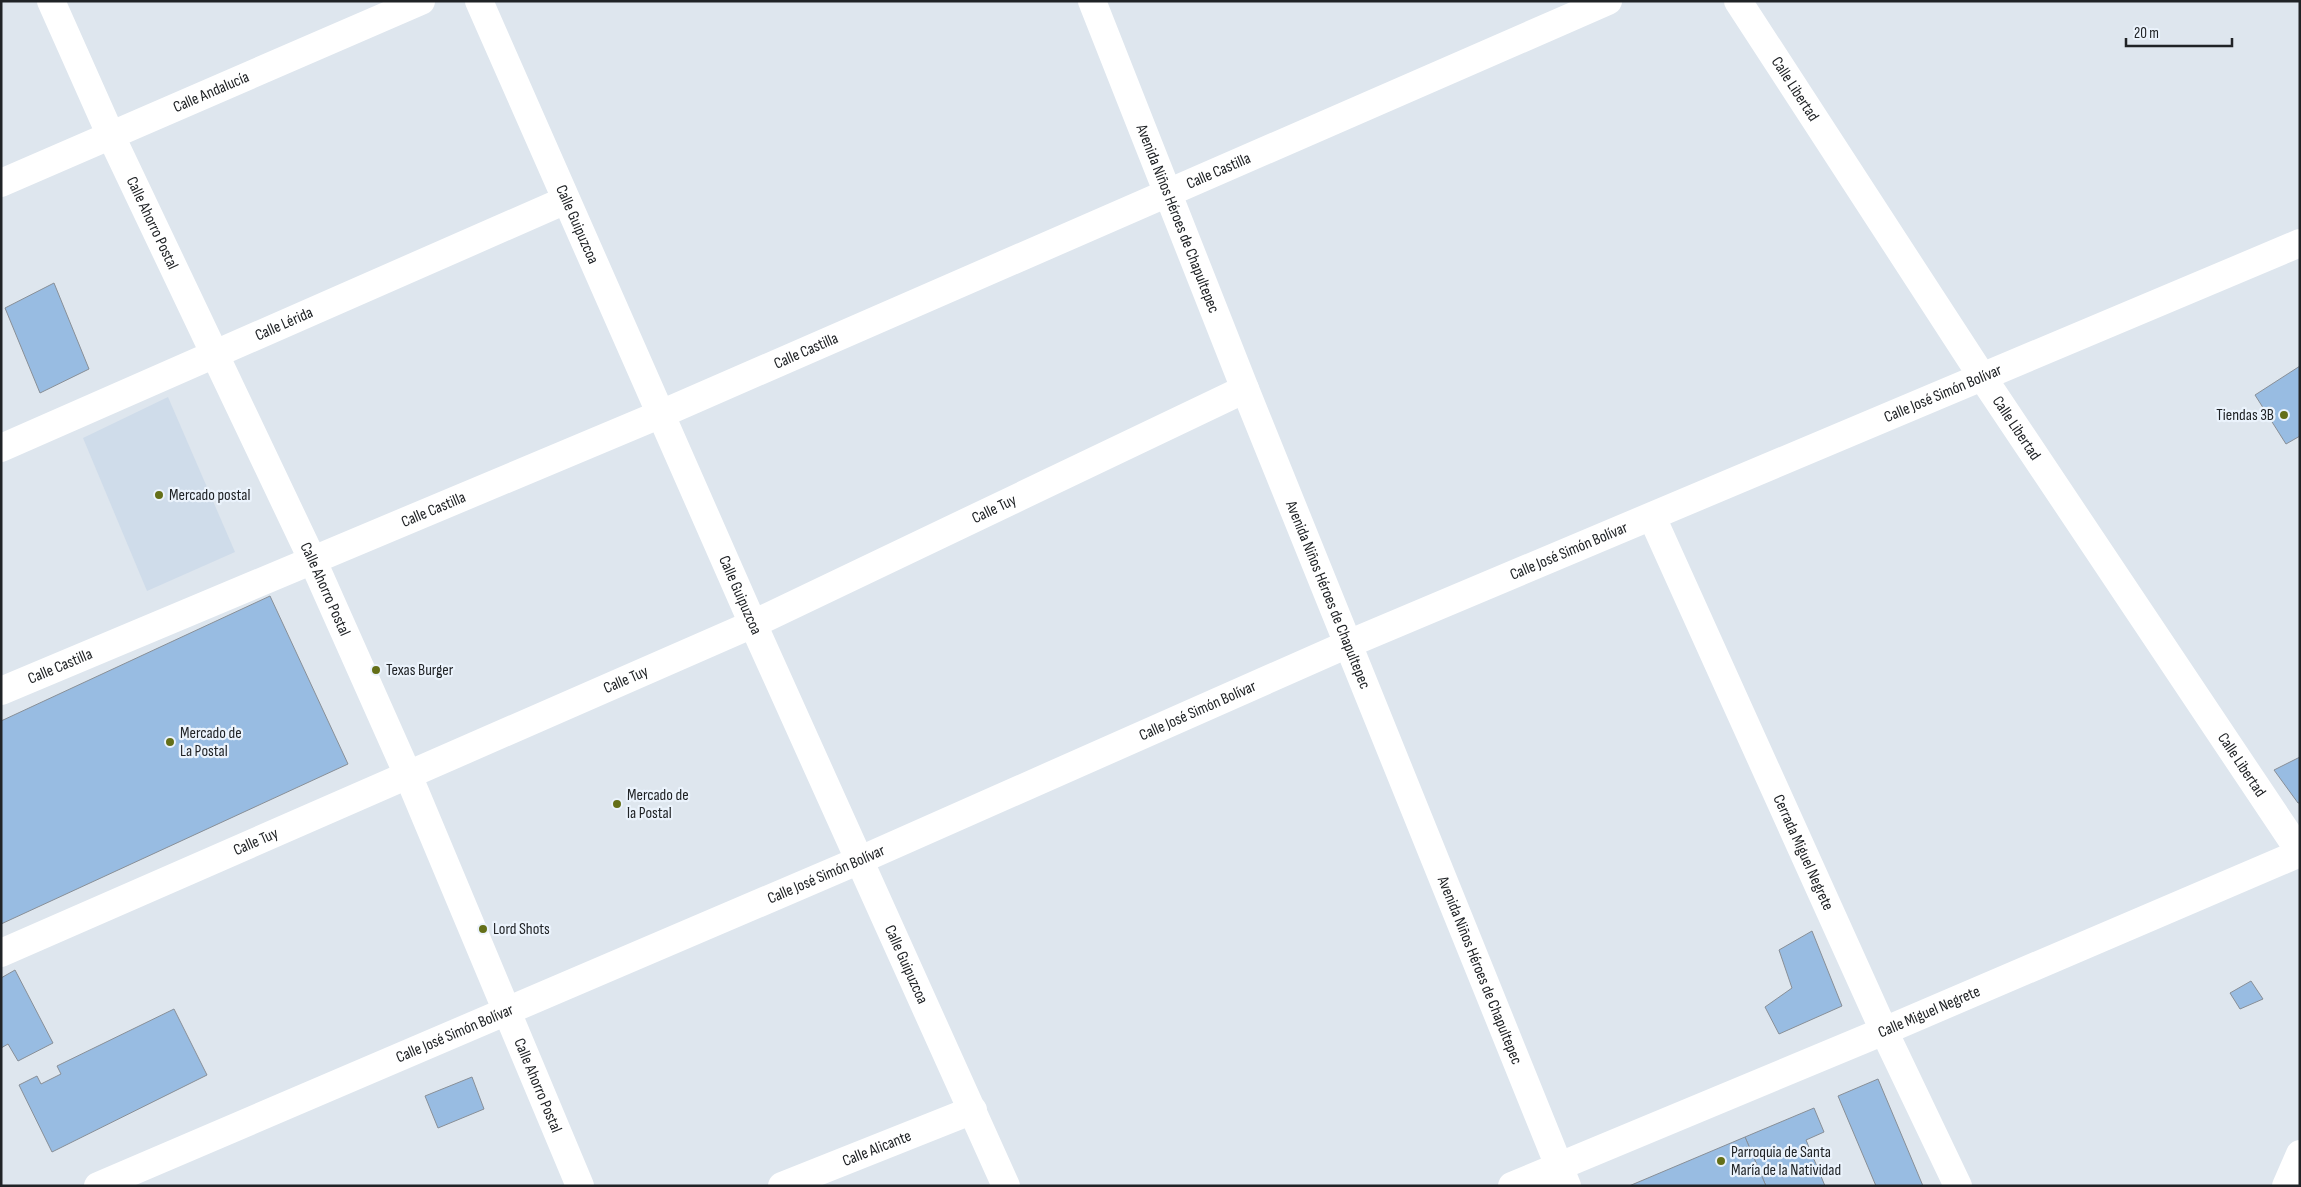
<svg xmlns="http://www.w3.org/2000/svg" width="2301" height="1187" viewBox="0 0 2301 1187" font-family="'Sofia Sans Condensed',sans-serif">
<rect width="100%" height="100%" fill="#dee6ee"/>
<path fill="#cfdcea" d="M168,397l67,155 -88,39 -64,-153z"/>
<g fill="#98bce2" stroke="#888f97">
<path d="M54,283l35,86 -49,24 -35,-85z"/>
<path d="M2300,366v70l-14,8 -31,-49z"/>
<path d="M270,596l78,168 -347,160v-203z"/>
<path d="M2300,757v46h-2l-24,-33z"/>
<path d="M1812,931l30,75 -63,28 -14,-27 27,-19 -13,-38z"/>
<path d="M15,970l38,73 -35,18 -10,-17 -7,4v-70z"/>
<path d="M2251,981l12,18 -23,10 -10,-16z"/>
<path d="M174,1009l33,66 -155,77 -33,-67 18,-9 4,8 20,-10 -4,-8z"/>
<path d="M472,1077l12,32 -46,19 -13,-32z"/>
<path d="M1878,1079l45,107h-47l-38,-90z"/>
<path d="M1814,1108l10,24 -18,8 19,46h-59l-21,-49z"/>
<path d="M1745,1137l21,49h-137z"/>
</g>
<g fill="none" stroke-linecap="round" stroke-linejoin="round">
<g stroke="#fff" stroke-width="28">
<path id="s1" d="M51,1l60,135 201,423 96,216 172,411"/>
<path id="s2" d="M479,1l274,623 253,562"/>
<path id="s3" d="M1092,1l153,388 322,797"/>
<path id="s4" d="M1738,1l245,377 317,474"/>
<path id="s5" d="M1,183l420,-182"/>
<path id="s6" d="M1,448l565,-248"/>
<path id="s7" d="M1652,517l232,514 74,155"/>
<path id="s8" d="M1,691l660,-277 947,-413"/>
<path id="s9" d="M1,953l752,-329 492,-235"/>
<path id="s10" d="M98,1186l762,-326 488,-216 952,-401"/>
<path id="s11" d="M782,1186l191,-76"/>
<path id="s12" d="M1512,1186l372,-155 416,-178"/>
</g>
<path stroke="#fff" stroke-width="28" d="M2286,1186l14,-32"/>
</g>
<g fill="#646f18" stroke="#ebf3fc" stroke-width="2">
<circle cx="2284" cy="415" r="5"/>
<circle cx="159" cy="495" r="5"/>
<circle cx="376" cy="670" r="5"/>
<circle cx="170" cy="742" r="5"/>
<circle cx="617" cy="804" r="5"/>
<circle cx="483" cy="929" r="5"/>
<circle cx="1721" cy="1161" r="5"/>
</g>
<g text-anchor="middle" dominant-baseline="central" stroke-width="4.5" stroke-linejoin="round" paint-order="stroke">
<g font-size="16" fill="#202326" stroke="#ebf3fc">
<text stroke="none"><textPath href="#s4" startOffset="105">Calle Libertad</textPath></text>
<text stroke="none"><textPath href="#s5" startOffset="229">Calle Andalucía</textPath></text>
<text stroke="none"><textPath href="#s8" startOffset="1324">Calle Castilla</textPath></text>
<text stroke="none"><textPath href="#s3" startOffset="234">Avenida Niños Héroes de Chapultepec</textPath></text>
<text stroke="none"><textPath href="#s1" startOffset="244">Calle Ahorro Postal</textPath></text>
<text stroke="none"><textPath href="#s2" startOffset="244">Calle Guipuzcoa</textPath></text>
<text stroke="none"><textPath href="#s6" startOffset="309">Calle Lérida</textPath></text>
<text stroke="none"><textPath href="#s8" startOffset="874">Calle Castilla</textPath></text>
<text stroke="none"><textPath href="#s10" startOffset="2008">Calle José Simón Bolívar</textPath></text>
<text stroke="none"><textPath href="#s4" startOffset="510">Calle Libertad</textPath></text>
<text stroke="none"><textPath href="#s8" startOffset="469">Calle Castilla</textPath></text>
<text stroke="none"><textPath href="#s9" startOffset="1088">Calle Tuy</textPath></text>
<text stroke="none"><textPath href="#s10" startOffset="1602">Calle José Simón Bolívar</textPath></text>
<text stroke="none"><textPath href="#s1" startOffset="649">Calle Ahorro Postal</textPath></text>
<text stroke="none"><textPath href="#s2" startOffset="649">Calle Guipuzcoa</textPath></text>
<text stroke="none"><textPath href="#s3" startOffset="639">Avenida Niños Héroes de Chapultepec</textPath></text>
<text stroke="none"><textPath href="#s8" startOffset="64">Calle Castilla</textPath></text>
<text stroke="none"><textPath href="#s9" startOffset="682">Calle Tuy</textPath></text>
<text stroke="none"><textPath href="#s10" startOffset="1198">Calle José Simón Bolívar</textPath></text>
<text stroke="none"><textPath href="#s4" startOffset="915">Calle Libertad</textPath></text>
<text stroke="none"><textPath href="#s9" startOffset="278">Calle Tuy</textPath></text>
<text stroke="none"><textPath href="#s7" startOffset="368">Cerrada Miguel Negrete</textPath></text>
<text stroke="none"><textPath href="#s10" startOffset="792">Calle José Simón Bolívar</textPath></text>
<text stroke="none"><textPath href="#s2" startOffset="1054">Calle Guipuzcoa</textPath></text>
<text stroke="none"><textPath href="#s3" startOffset="1044">Avenida Niños Héroes de Chapultepec</textPath></text>
<text stroke="none"><textPath href="#s12" startOffset="452">Calle Miguel Negrete</textPath></text>
<text stroke="none"><textPath href="#s10" startOffset="388">Calle José Simón Bolívar</textPath></text>
<text stroke="none"><textPath href="#s1" startOffset="1189">Calle Ahorro Postal</textPath></text>
<text stroke="none"><textPath href="#s11" startOffset="102">Calle Alicante</textPath></text>
</g>
<g font-size="16" fill="#202326" stroke="#ebf3fc" text-anchor="start">
<text x="2274" y="415" text-anchor="end">Tiendas 3B</text>
<text x="169" y="495">Mercado postal</text>
<text x="386" y="670">Texas Burger</text>
<text x="180" y="733">Mercado de<tspan x="180" dy="18">La Postal</tspan></text>
<text x="627" y="795">Mercado de<tspan x="627" dy="18">la Postal</tspan></text>
<text x="493" y="929">Lord Shots</text>
<text x="1731" y="1152">Parroquia de Santa<tspan x="1731" dy="18">María de la Natividad</tspan></text>
</g>
</g>
<rect width="2301" height="1187" fill="none" stroke="#202326" stroke-width="5"/>
<path d="M2126 38v8h106v-8" fill="none" stroke="#202326" stroke-width="2.5"/>
<text x="2134" y="38" font-size="15" fill="#202326" stroke="#ebf3fc" stroke-width="4" paint-order="stroke">20 m</text>
</svg>
